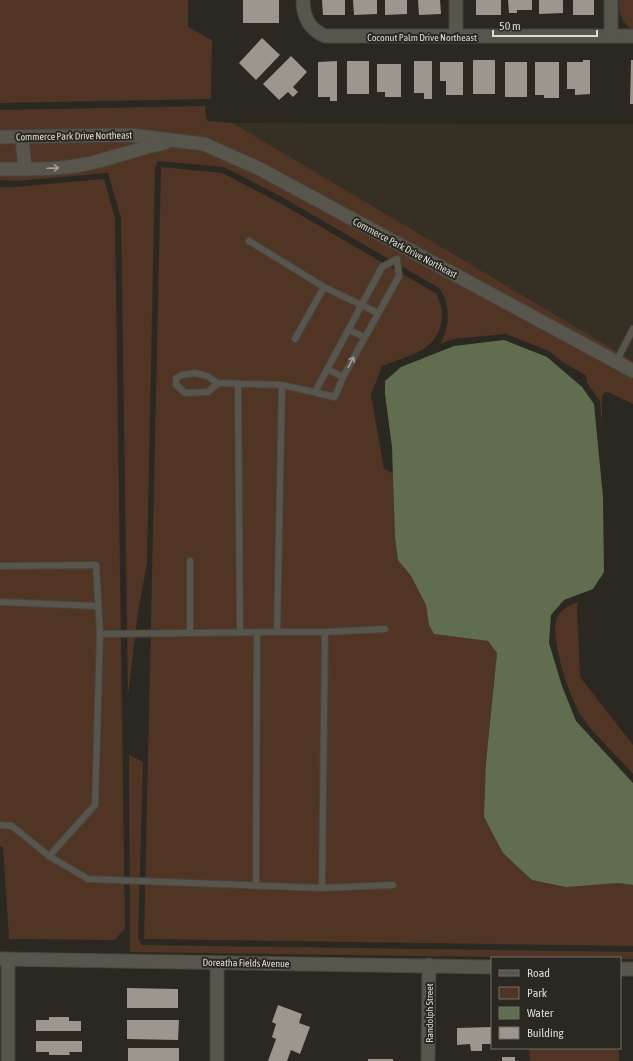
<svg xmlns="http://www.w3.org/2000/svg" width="633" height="1061" viewBox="0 0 633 1061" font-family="'Asap Condensed',sans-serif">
<rect width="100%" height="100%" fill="#2b2821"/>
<path fill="#353023" d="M233,123l400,1v237z"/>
<g fill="#503524">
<path d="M0,0h188v27l24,13 -1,59 -211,4z"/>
<path d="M619,0h14v30c-12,-8 -15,-16 -14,-30z"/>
<path d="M205,106l1,11 2,4 25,2 400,238v43l-25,-12 -4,1 -2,4v28l-2,-24 -13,-18 -1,-8 -24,-13 -13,-11 -43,-17 -53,5 -13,5c10,-16 11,-40 -1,-56l-159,-92 -56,-29 -66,-6 -3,6 -8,396 -9,49 -10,84 -7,-478 -13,-45 -93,8 -15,-1v-70z"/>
<path d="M161,167l61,6 56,29 159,92c1,6 6,15 5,21 -1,36 -33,40 -60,51l-11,29 13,74 9,4 2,65 3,22 13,16 15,29 3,20 5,9 54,7 9,12 -11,109 132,121 15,2v61l-489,-7z"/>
<path d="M104,179l11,39 10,710 -10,12 -106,-1 -6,-92 -3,-1v-659h15z"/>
<path d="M578,602l-1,5 3,70 53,68v29c-15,-18 -39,-39 -51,-57 -12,-17 -33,-80 -25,-99 3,-9 14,-13 21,-16z"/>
<path d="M129,755l14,7 -5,176 4,7 491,7v7l-503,-7z"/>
<path d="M529,1048h90v13h-89z"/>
</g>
<path fill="#606d4e" d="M504,340l43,17 35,30 12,17 9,93 1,75 -11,17 -29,11 -13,15 -2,28 13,43 14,35 57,62v102l-15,-2 -52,4 -34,-7 -29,-27 -19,-36 2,-55 11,-109 -9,-12 -54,-7 -5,-9 -3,-20 -15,-29 -13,-16 -3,-22 -3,-91 -7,-53v-13l16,-14 53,-21z"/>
<g fill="#9c968e">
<rect x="243" y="0" width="36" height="23"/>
<path d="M322,0h23v15h-22z"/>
<path d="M353,0h24v14l-23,1z"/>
<path d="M385,0h22v14l-22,1z"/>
<path d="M418,0h22l1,14 -22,1z"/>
<rect x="476" y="0" width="25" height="15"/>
<path d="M508,0h24v10h-15v3h-8z"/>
<path d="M539,0h24v13l-24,1z"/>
<rect x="573" y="0" width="21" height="15"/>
<path d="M262,38l18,17 -24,25 -17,-17z"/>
<path d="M291,56l16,16 -14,15 5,5 -5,5 -5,-5 -9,8 -16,-16z"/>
<rect x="473" y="60" width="22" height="34"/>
<path d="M583,60h7v34l-15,1v-6h-8v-27h16z"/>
<path d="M631,60h2v44h-3z"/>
<path d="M337,61v40h-7v-4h-12v-35z"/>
<rect x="347" y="61" width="22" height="33"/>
<path d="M414,61h18v38h-8v-6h-10z"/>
<path d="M440,62h23v33h-17v-14h-6z"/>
<rect x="505" y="62" width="22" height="35"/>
<path d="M535,62h24v36h-15v-3h-9z"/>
<path d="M377,64h24v33h-16v-5h-8z"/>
<path d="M127,988l51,1v19h-51z"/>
<path d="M278,1005l24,9 -3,9 11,4 -10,27 -9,-4 -4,11h-19l8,-22 -4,-2 4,-13 -4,-2z"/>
<path d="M49,1017h20v4h12v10h-45v-11h13z"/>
<path d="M127,1020h52l-1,20 -51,-1z"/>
<path d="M492,1027v17h-10v7h-11l-1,-7 -13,1v-17z"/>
<path d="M36,1041h46v11h-13l1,3h-21v-3h-13z"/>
<rect x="128" y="1048" width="51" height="13"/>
<rect x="502" y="1057" width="13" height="4"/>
<rect x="368" y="1059" width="25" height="2"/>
</g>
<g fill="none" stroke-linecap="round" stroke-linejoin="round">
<defs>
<g id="service">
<path d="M249,241l75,46"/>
<path d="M349,330l15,7"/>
<path d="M295,339l29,-52 54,26"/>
<path d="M616,362l17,-33"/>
<path d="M327,369l16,8"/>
<path d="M218,383l-10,9 -23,1 -9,-8v-7l6,-3 13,-2 12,3 11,7 64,2 53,12 8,-20 56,-101 -2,-17 -15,8 -67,125"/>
<path d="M238,385l2,247"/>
<path d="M190,561v72"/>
<path d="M0,566l96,-1 4,69 177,-2 5,-247"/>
<path d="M0,602l98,4"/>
<path d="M325,632l60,-3"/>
<path d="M0,825l12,1 37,30 39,23 234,9 3,-256h-48"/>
<path d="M49,856l46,-51 5,-171"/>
<path d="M256,885l1,-253"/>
<path d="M322,888l71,-3"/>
</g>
<g id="minor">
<path d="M303,0c0,17 6,29 22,36h308"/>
<path d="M456,0v36"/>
<path d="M611,36v-36"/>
<path d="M0,137l130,-2 74,9 56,25 373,202"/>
<path d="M22,137l3,32"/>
<path d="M0,169c30,0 62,1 91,-6 25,-6 49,-15 74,-20"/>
<path d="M0,959l492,8"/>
<path d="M8,959v102"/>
<path d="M217,963v98"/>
<path d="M620,969h13"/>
<path d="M428,1061l1,-96"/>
</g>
</defs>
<use href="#service" stroke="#47453f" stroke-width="8"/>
<use href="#minor" stroke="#47453f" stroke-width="15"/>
<use href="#service" stroke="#58554d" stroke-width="6"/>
<use href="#minor" stroke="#58554d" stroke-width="13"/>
</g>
<defs><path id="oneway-shaft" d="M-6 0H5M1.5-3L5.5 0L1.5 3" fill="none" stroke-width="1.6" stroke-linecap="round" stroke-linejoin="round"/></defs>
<g stroke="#a19e98">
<use href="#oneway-shaft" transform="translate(53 168) rotate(-2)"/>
<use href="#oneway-shaft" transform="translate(351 362) rotate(-62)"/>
</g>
<g text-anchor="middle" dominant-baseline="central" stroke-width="4" stroke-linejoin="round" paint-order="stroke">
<g font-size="10" fill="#dcdad5" stroke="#2b2821">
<text x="422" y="37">Coconut Palm Drive Northeast</text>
<text transform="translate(74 136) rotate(-1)">Commerce Park Drive Northeast</text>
<text transform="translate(405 248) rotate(28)">Commerce Park Drive Northeast</text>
<text transform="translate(246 963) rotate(1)">Doreatha Fields Avenue</text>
<text transform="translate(429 1013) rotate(-90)">Randolph Street</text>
</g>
</g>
<rect x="491" y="957" width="130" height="92" fill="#2b2821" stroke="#726f69"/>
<rect x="499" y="970" width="20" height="6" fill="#58554d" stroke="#726f69"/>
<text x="527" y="977" font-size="12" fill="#dcdad5">Road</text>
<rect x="499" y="987" width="20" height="12" fill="#503524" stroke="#726f69"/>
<text x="527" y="997" font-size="12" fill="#dcdad5">Park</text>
<rect x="499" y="1007" width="20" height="12" fill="#606d4e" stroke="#726f69"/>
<text x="527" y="1017" font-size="12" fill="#dcdad5">Water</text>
<rect x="499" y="1027" width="20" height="12" fill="#9c968e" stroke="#726f69"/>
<text x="527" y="1037" font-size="12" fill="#dcdad5">Building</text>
<path d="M493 30v6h104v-6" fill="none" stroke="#dcdad5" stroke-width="2"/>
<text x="499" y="30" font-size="12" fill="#dcdad5" stroke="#2b2821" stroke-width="3" paint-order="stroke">50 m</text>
</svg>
